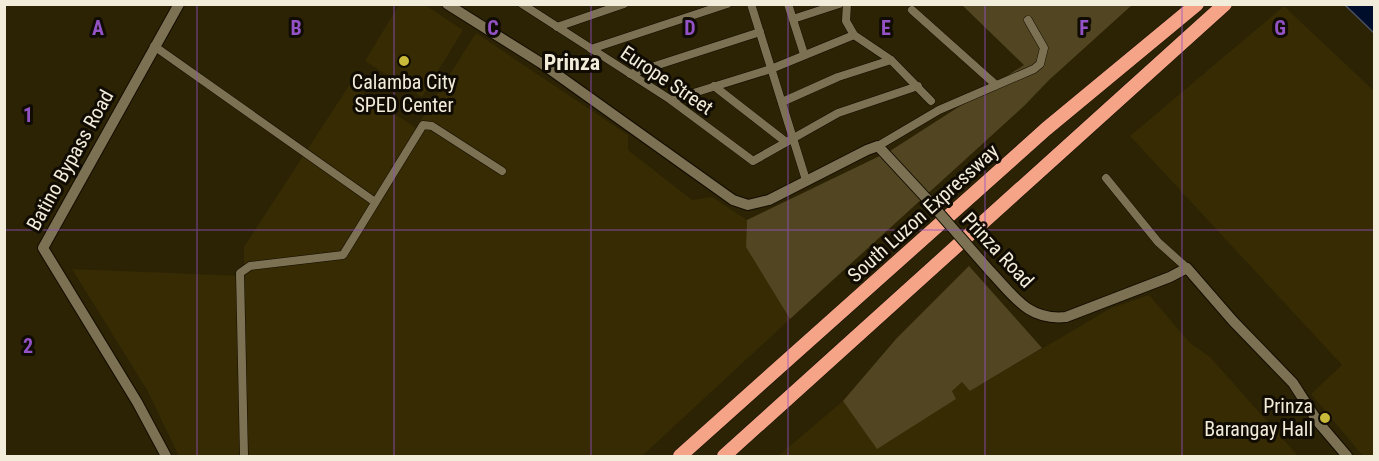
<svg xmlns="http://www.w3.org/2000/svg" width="1379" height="461" viewBox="0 0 1379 461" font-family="'Roboto Condensed',sans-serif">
<rect width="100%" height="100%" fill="#2c2305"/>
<g fill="#362b03">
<path d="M399,5h26l38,25 -41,67 -57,-36z"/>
<path d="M1284,6l90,85v365h-11l-52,-62 31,-29 -212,-229z"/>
<path d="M476,33l152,102v15l64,50 20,-3 35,23 -1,27 44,72 -148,137h-463l-32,-66 -75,-121 172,7v-29l106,-163 66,44z"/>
<path d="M1149,295l41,48 20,14 88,99h-520l65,-55 34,47 79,-49 -4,-8 10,-9 8,9 141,-83z"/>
</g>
<g fill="#524622">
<path d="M962,5h170l-83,75 -25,26 -234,213 -44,-72 1,-27 143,-69 134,-86z"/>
<path d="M969,266l73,82 -72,43 -8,-9 -10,9 4,8 -79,50 -34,-48 53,-62z"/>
</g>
<path fill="#000e2b" stroke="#495160" stroke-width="1.5" d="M1345,5h29v28z"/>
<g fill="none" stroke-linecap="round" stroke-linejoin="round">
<defs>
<g id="street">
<path d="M522,4l149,96 82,61 85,-48 80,-27"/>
<path d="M751,4l55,176"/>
<path d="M788,4l16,50"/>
<path d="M847,4l-1,17 8,14 37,25 40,41"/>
<path d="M912,10l84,75"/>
<path d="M793,19l46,-15"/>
<path d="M557,27l67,-23"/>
<path d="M154,46l221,156"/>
<path d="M591,49l136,-45"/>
<path d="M630,74l130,-42"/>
<path d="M714,86l72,56"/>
<path d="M671,100l100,-31 83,-34"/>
<path d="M782,102l56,-25 53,-17"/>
<path d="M878,146l61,-36 95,-41 6,-5 4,-16 -16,-28"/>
<path d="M1106,178l52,64 29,26"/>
<path d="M244,456l-4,-183 10,-7 93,-11 80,-130 9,1 70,45"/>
</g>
<g id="secondary">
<path d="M447,4l94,59 192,137 15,5 21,-5 98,-50 11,-4 49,53"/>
<path d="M990,271c24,25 38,50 76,46l104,-40 17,-9 46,53 60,62 25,39 29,34"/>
<path d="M166,456l-29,-54 -94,-154 136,-244"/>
</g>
<g id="highway">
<path d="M680,456l366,-327 151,-125"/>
<path d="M724,456l501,-452"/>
</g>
</defs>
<use href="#street" stroke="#130c00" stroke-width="9"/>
<use href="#secondary" stroke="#130c00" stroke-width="12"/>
<use href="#highway" stroke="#130c00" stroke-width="15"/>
<use href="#street" stroke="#7c7253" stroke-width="8"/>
<use href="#secondary" stroke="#7c7253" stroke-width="10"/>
<use href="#highway" stroke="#f6a488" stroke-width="14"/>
<defs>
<path id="secondary-bridge" d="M927,199l63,72"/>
</defs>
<use href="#secondary-bridge" stroke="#130c00" stroke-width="12" stroke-linecap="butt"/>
<use href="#secondary-bridge" stroke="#7c7253" stroke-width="10"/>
</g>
<path fill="none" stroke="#9352c5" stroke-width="1.5" stroke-opacity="0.55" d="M197,4v452M394,4v452M591,4v452M788,4v452M985,4v452M1182,4v452M4,230h1370"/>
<g fill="#caba3a" stroke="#110c03" stroke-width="2">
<circle cx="404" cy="61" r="6"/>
<circle cx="1325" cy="418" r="6"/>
</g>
<g text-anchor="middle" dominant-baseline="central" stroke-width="6" stroke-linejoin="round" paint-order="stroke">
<g font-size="20" fill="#f2ecdb" stroke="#110c03">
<text transform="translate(667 80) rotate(34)">Europe Street</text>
<text transform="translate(70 160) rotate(-61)">Batino Bypass Road</text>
<text transform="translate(923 213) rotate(-42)">South Luzon Expressway</text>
<text transform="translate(998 250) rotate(47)">Prinza Road</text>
</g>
<g font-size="20" fill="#f2ecdb" stroke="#110c03">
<text x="404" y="82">Calamba City<tspan x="404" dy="23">SPED Center</tspan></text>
<text x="1313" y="406" text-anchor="end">Prinza<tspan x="1313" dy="23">Barangay Hall</tspan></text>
</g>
<g font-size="22" font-weight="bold" fill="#f2ecdb" stroke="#110c03">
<text x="572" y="62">Prinza</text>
</g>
</g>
<g font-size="20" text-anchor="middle" font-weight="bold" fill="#9352c5" stroke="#110c03" stroke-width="6" stroke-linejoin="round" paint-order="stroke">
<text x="98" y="35">A</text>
<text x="296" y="35">B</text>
<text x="493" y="35">C</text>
<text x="690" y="35">D</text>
<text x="886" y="35">E</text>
<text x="1084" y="35">F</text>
<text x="1280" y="35">G</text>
<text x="28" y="122">1</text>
<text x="28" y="353">2</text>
</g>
<rect width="1379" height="461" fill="none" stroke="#f2ecdb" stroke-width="12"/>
</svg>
